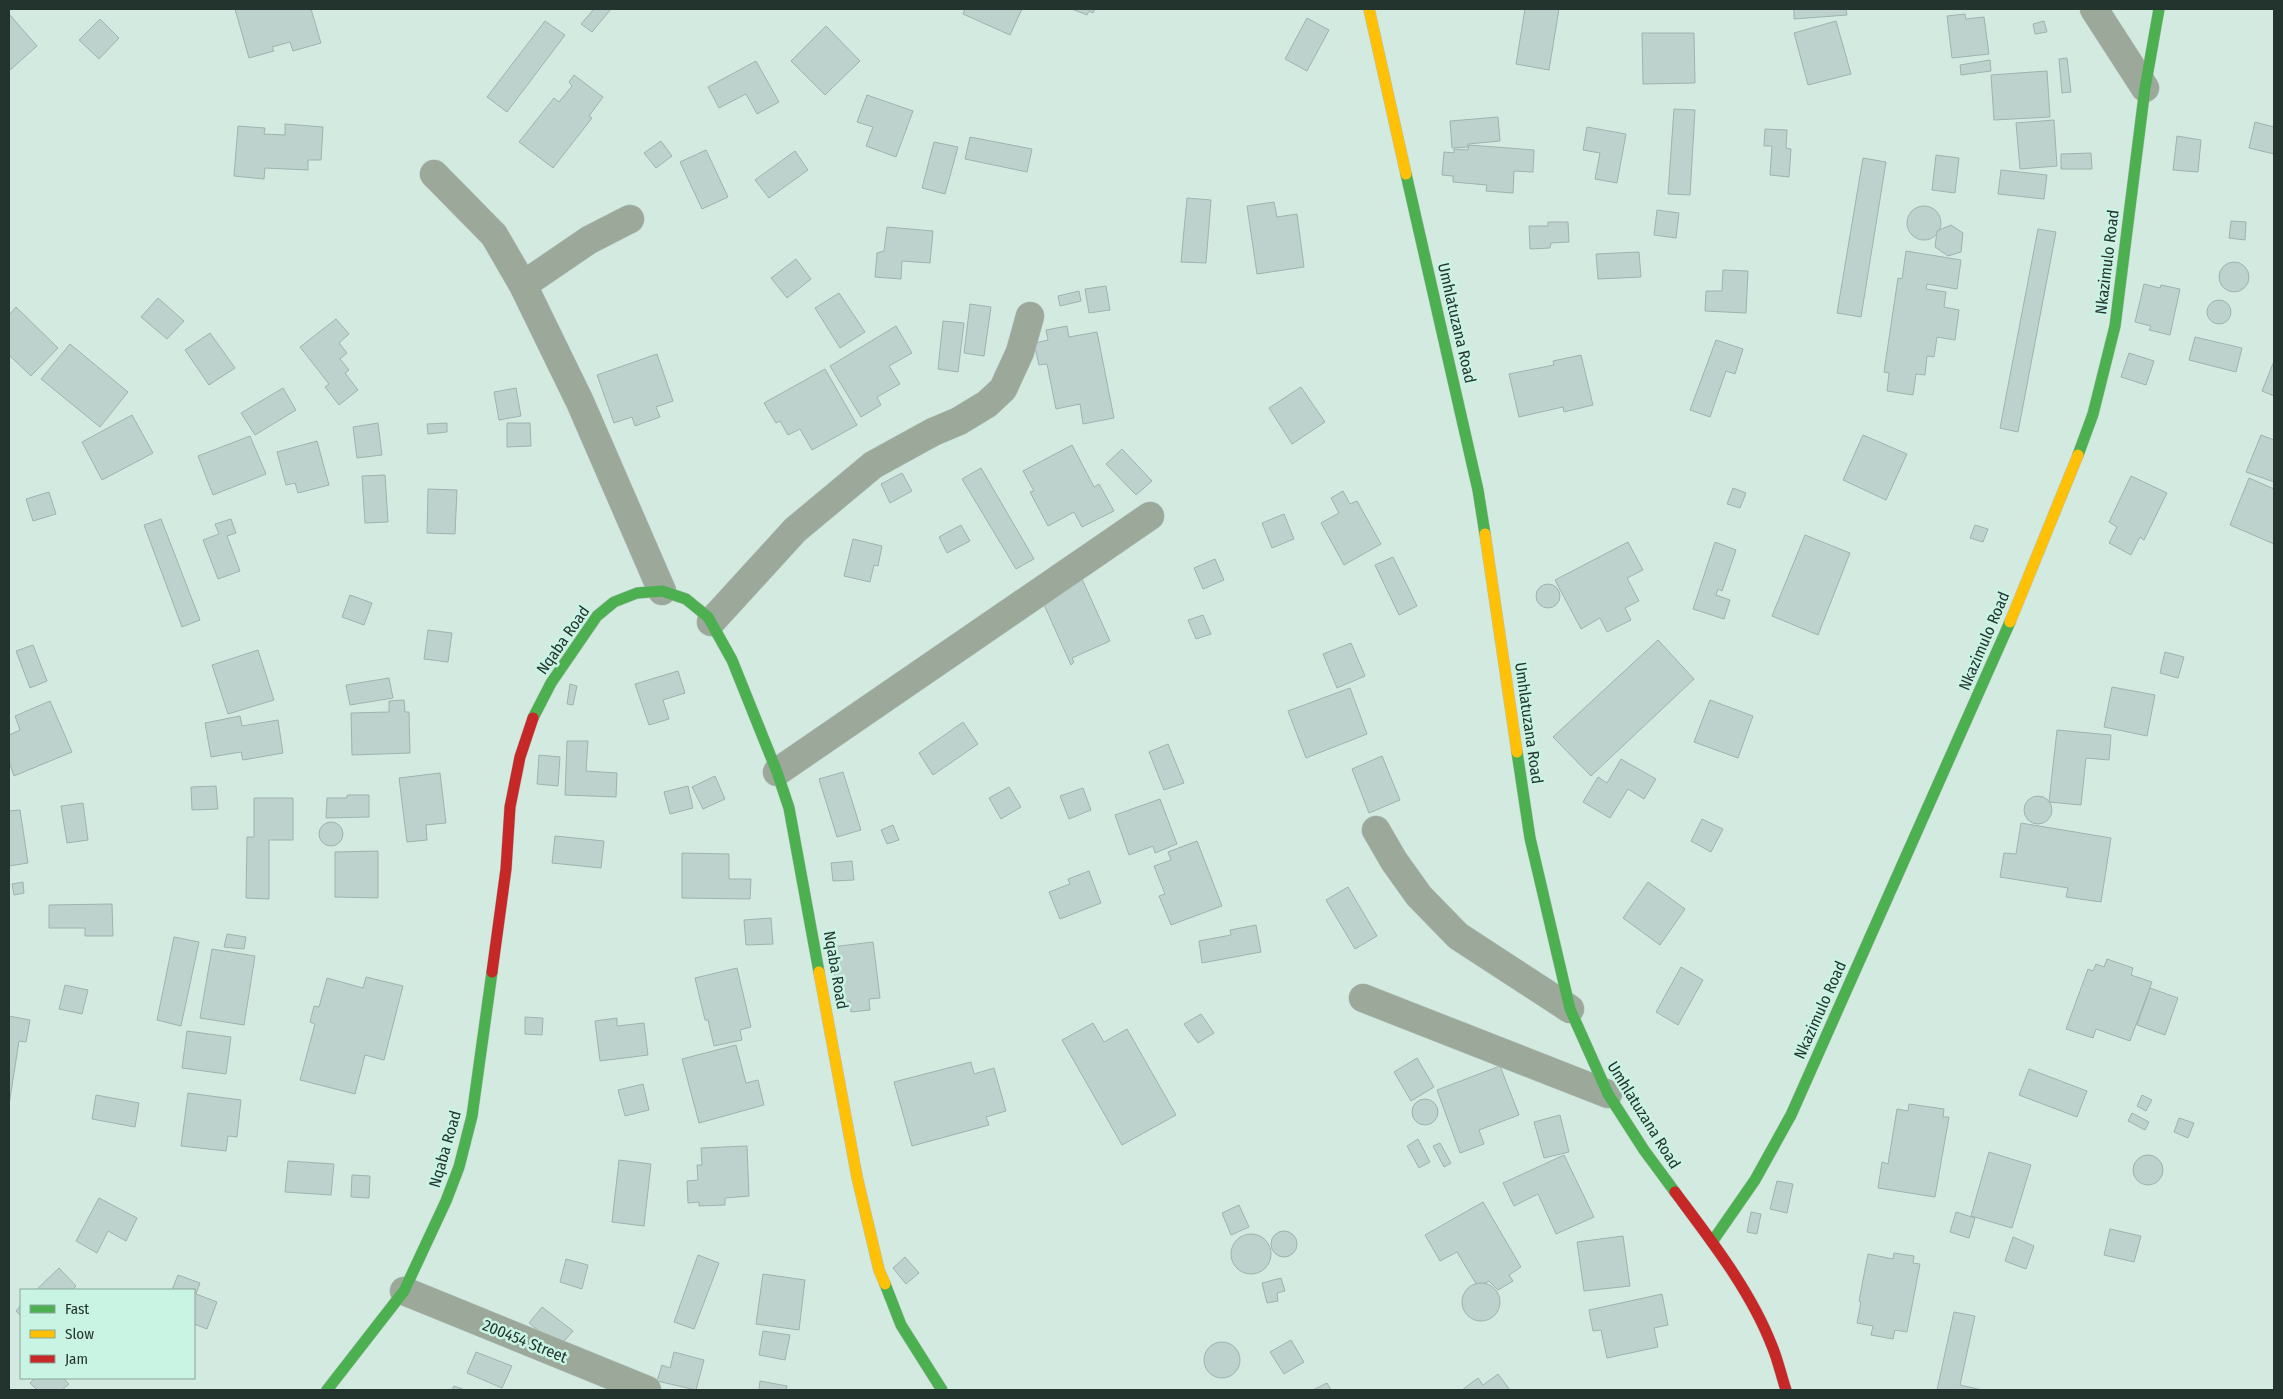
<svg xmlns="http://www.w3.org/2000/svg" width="2283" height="1399" viewBox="0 0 2283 1399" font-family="'Fira Sans Condensed',sans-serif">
<rect width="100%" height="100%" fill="#d3eae1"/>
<g fill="#bdd1cd" stroke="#9fb2af">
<path d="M235,9h76l10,34 -28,8 -3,-9 -18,5 2,4 -25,7z"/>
<path d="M594,9h17l-19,23 -11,-8z"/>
<path d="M965,9h57l-12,26 -47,-21z"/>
<path d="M1072,9h23l-2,4 -4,-2 -2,4z"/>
<path d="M1525,9h34l-10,61 -33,-6z"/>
<path d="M1794,9h52l1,6 -53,4z"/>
<path d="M9,14l28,32 -28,25z"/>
<path d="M1965,14l1,5 18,-2 5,37 -37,4 -5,-42z"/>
<path d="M1307,18l22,12 -22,41 -22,-12z"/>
<path d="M100,19l19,19 -20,21 -20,-19z"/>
<path d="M545,21l20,14 -58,77 -20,-15z"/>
<path d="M1836,21l15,53 -43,11 -14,-52z"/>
<path d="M2044,21l3,11 -12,2 -2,-10z"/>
<path d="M826,26l34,35 -35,34 -34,-34z"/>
<path d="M1642,33h52l1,50 -52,1z"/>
<path d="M2067,58l4,34 -9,1 -3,-34z"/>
<path d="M1990,60l1,11 -30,4 -1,-10z"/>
<path d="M756,61l23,41 -22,12 -11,-20 -27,14 -11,-21z"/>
<path d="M2047,71l3,46 -56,3 -3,-45z"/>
<path d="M574,75l29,22 -14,19 3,2 -39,50 -34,-26 35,-44 5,4 13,-16 -3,-4z"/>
<path d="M867,95l46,16 -17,46 -30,-11 7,-19 -16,-5z"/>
<path d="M1674,109l21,1 -5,85 -22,-1z"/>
<path d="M1498,117l2,24 -32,3v3l-16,1 -2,-27z"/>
<path d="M2054,120l3,46 -37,3 -4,-46z"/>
<path d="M2255,122l19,5v27l-25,-6z"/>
<path d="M285,124l38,3 -2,33h-13v10l-43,-2 -1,11 -30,-3 4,-50 27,2 -1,6 21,1z"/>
<path d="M1587,127l39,7 -9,49 -22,-4 5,-26 -17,-3z"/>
<path d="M1765,129l22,1 -1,18 5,1 -2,28 -19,-2 2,-29h-8z"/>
<path d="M2177,136l24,4 -3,32 -25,-2z"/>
<path d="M970,137l62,12 -5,23 -62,-13z"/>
<path d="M661,141l11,15 -16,12 -12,-15z"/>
<path d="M934,142l24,5 -13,47 -23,-6z"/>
<path d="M1469,145l65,5 -1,22 -19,-1 -1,22 -27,-2 1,-6 -34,-3v-6l-11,-1 2,-23 10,1v-4l14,1z"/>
<path d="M706,150l22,47 -26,12 -22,-47z"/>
<path d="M795,151l13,19 -39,28 -14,-18z"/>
<path d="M2091,153l1,16h-31v-15z"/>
<path d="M1936,155l23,3 -4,35 -23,-3z"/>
<path d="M1863,158l23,4 -25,155 -24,-4z"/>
<path d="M2001,170l46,5 -3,24 -46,-5z"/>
<path d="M1187,198l24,2 -5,63 -25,-1z"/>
<path d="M1274,202l3,15 20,-3 7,53 -47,7 -10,-68z"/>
<circle cx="1924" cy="223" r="17"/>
<path d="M1657,210l22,3 -3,25 -22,-3z"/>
<path d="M2231,221l15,1 -1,18 -16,-2z"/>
<path d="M1548,222h20l1,20 -18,1 -1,5 -20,1 -1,-23h19z"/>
<path d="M1951,225l12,8 -2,19 -13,4 -13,-9 2,-16z"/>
<path d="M887,227l46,4 -3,32 -28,-2 -1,18 -26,-2 2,-24 7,-2z"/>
<path d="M2038,229l18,3 -38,200 -18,-4z"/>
<path d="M1906,251l55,9 -4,29 -30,-5 -1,5 20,3 -2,15 15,3 -4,30 -18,-3 -3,20 -7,-1 -2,19 -9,-1 -3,21 -26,-4 2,-18 -5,-1 14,-94 4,1z"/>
<path d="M1639,252l2,25 -43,2 -2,-25z"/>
<path d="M796,259l15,20 -24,19 -16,-20z"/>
<circle cx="2234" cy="277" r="15"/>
<path d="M1723,270l25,1 -2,42 -41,-2 1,-20h16z"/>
<path d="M2144,284l16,4 1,-3 19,4 -10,46 -21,-5 2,-4 -16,-4z"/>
<path d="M1106,286l4,24 -21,3 -4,-24z"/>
<path d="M1079,291l2,10 -21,5 -2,-10z"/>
<path d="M839,293l26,39 -25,16 -25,-40z"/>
<path d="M158,298l26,23 -17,18 -26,-22z"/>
<circle cx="2219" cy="312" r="12"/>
<path d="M970,304l21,3 -7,49 -20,-3z"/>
<path d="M16,307l42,41 -27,28 -22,-21v-40z"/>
<path d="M336,319l13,15 -10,9 8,10 -7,6 9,11 -4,3 13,17 -19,15 -14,-18 4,-3 -29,-37z"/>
<path d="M943,321l21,2 -6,49 -20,-3z"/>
<path d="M896,326l16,27 -23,13 11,18 -23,13 4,8 -20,12 -31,-51z"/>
<path d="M1067,326l2,11 28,-5 17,86 -31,6 -3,-20 -24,5 -9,-45 -8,1 -5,-22 14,-3 -2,-10z"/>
<path d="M210,333l25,35 -26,17 -24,-35z"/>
<path d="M2195,337l47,11 -6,24 -47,-12z"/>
<path d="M1716,340l27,9 -8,25 -9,-3 -16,46 -20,-7z"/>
<path d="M70,344l58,48 -28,35 -59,-48z"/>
<path d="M2129,353l25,8 -8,24 -25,-8z"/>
<path d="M657,354l16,47 -17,6 4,10 -25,9 -3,-9 -18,6 -17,-48z"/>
<path d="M1581,355l12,50 -29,7 -1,-5 -44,10 -10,-43 45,-9 -1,-4z"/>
<path d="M2274,361v35l-12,-5z"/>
<path d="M825,369l32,56 -45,25 -12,-21 -12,6 -8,-14 -4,2 -12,-20z"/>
<path d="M1301,387l24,35 -33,22 -23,-36z"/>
<path d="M283,388l13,22 -41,25 -14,-22z"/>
<path d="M516,388l5,28 -22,4 -5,-28z"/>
<path d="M132,415l21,38 -51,27 -20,-38z"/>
<path d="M378,423l4,32 -25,3 -4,-31z"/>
<path d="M447,423v9l-19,2 -1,-10z"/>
<path d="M507,423h23l1,23 -24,1z"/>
<path d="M1863,435l44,19 -21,46 -43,-20z"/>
<path d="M2261,435l13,5v42l-28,-10z"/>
<path d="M250,436l16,38 -53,21 -15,-39z"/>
<path d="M317,441l12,44 -31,8 -3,-10 -9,2 -9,-33z"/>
<path d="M1072,445l22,42 5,-3 15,27 -32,16 -8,-15 -26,14 -18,-34 4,-1 -11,-20z"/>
<path d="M1122,449l30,32 -16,14 -30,-31z"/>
<path d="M981,468l53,91 -18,10 -54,-90z"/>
<path d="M902,473l10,18 -22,12 -9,-19z"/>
<path d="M385,475l3,47 -23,1 -3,-47z"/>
<path d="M2131,476l36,17 -23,47 -4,-3 -9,18 -22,-12 8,-16 -8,-5z"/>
<path d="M2249,478l25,11v55l-44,-19z"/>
<path d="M1733,488l13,5 -6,15 -13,-4z"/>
<path d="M428,489l29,1 -2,44 -28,-1z"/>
<path d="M1343,491l7,13 7,-3 24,43 -37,21 -23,-42 18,-10 -8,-15z"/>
<path d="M49,492l7,22 -23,7 -7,-22z"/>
<path d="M1284,514l10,25 -22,9 -10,-25z"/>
<path d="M161,519l39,101 -18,7 -38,-102z"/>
<path d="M231,519l5,14 -9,3 13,35 -22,8 -15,-39 16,-6 -4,-10z"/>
<path d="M961,525l9,16 -23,12 -8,-16z"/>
<path d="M1975,525l13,4 -5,13 -13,-4z"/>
<path d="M1805,535l45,18 -32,82 -46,-19z"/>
<path d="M853,539l29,7 -4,20 -4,-1 -4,17 -26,-6z"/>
<path d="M1628,542l15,28 -16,8 12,23 -14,7 6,12 -24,12 -7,-14 -19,11 -26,-49z"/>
<path d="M1715,542l21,8 -14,41 -4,-2 -2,6 14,5 -6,19 -31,-10z"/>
<path d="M1393,557l24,49 -18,9 -24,-50z"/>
<path d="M1215,559l9,21 -21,9 -9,-21z"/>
<path d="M1082,579l28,62 -38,17 2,4 -3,3 -30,-67z"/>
<circle cx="1548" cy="596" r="12"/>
<path d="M350,595l22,8 -8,22 -22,-8z"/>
<path d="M1203,615l8,19 -15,5 -8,-19z"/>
<path d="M428,630l24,3 -4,29 -24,-3z"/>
<path d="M1658,640l36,39 -103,97 -38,-39z"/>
<path d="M1351,643l14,33 -28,12 -14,-34z"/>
<path d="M33,645l14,36 -17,7 -14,-37z"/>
<path d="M258,650l16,50 -46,14 -16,-49z"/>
<path d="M2165,652l19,5 -6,21 -18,-5z"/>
<path d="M678,671l7,22 -22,7 6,19 -20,6 -14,-41z"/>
<path d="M389,678l4,20 -43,7 -4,-20z"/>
<path d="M570,684l7,2 -4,19 -6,-1z"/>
<path d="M2112,687l43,8 -8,41 -43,-9z"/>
<path d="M1350,688l17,46 -61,24 -18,-47z"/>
<path d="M404,700l1,12h4l1,41 -58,2 -1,-42 38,-1v-11z"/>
<path d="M1710,700l43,16 -15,42 -44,-16z"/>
<path d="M50,701l22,51 -58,24 -5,-14v-27l11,-5 -5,-14z"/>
<path d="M240,716l2,10 36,-6 5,33 -40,7 -2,-8 -30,5 -6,-34z"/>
<path d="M963,722l15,22 -45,31 -14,-22z"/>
<path d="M2057,730l54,5 -2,25 -23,-2 -5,47 -32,-3z"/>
<path d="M567,741h21l-2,30 31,2 -1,24 -51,-2z"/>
<path d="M1168,744l16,39 -20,7 -15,-38z"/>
<path d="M539,755l21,2 -2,29 -21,-2z"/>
<path d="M1382,756l18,44 -31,13 -17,-44z"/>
<path d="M1621,759l35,20 -12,20 -16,-10 -18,29 -27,-16 15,-25 9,6z"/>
<path d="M843,772l18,58 -24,7 -18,-58z"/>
<path d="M440,773l6,50 -20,2 1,15 -20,2 -8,-64z"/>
<path d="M715,776l10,23 -22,10 -11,-22z"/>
<path d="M216,786l2,23 -26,1 -1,-23z"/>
<path d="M688,786l5,22 -23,6 -6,-22z"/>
<path d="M1009,787l12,20 -20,12 -12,-21z"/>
<path d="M1083,788l8,22 -22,9 -9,-23z"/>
<path d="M347,795h22v22l-43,1 1,-20h20z"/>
<circle cx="2038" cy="810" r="14"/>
<path d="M254,798h39v42h-24v59l-23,-1 1,-61h7z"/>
<path d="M1160,799l17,45 -22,9 -2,-7 -24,9 -14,-40z"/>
<path d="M83,803l5,37 -21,3 -6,-37z"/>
<path d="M20,810l8,53 -19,3v-55z"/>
<path d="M1702,819l21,10 -12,23 -20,-11z"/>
<circle cx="331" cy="834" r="12"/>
<path d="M2021,823l90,15 -10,64 -35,-5 2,-9 -68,-11 4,-24 12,1z"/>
<path d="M893,825l6,15 -12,4 -6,-14z"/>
<path d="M555,836l49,5 -3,27 -49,-5z"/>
<path d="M1197,841l25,65 -51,19 -12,-29 6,-2 -11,-28 17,-6 -3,-8z"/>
<path d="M378,851v47l-43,-1v-45z"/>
<path d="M682,853l47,1v25h22l-1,20 -68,-1z"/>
<path d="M852,861l2,19 -21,1 -2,-18z"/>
<path d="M1089,871l12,32 -41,16 -11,-27 21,-8 -2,-5z"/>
<path d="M23,882l1,11 -10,2 -2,-11z"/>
<path d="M1648,882l37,27 -25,36 -37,-27z"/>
<path d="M1348,887l29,49 -22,13 -29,-49z"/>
<path d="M112,904l1,32h-28v-8h-36v-23z"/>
<path d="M771,918l2,26 -27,1 -2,-25z"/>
<path d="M1256,925l5,27 -59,11 -3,-22 32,-6 -1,-5z"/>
<path d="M227,934l19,3 -2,12 -20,-2z"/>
<path d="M174,937l25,5 -18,84 -24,-6z"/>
<path d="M873,942l7,56 -11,1 1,11 -19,2 -1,-11 -12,2 -7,-56z"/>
<path d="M212,949l43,7 -11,69 -44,-7z"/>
<path d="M2107,959l26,9 -2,7 21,7 -22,59 -34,-12 -3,9 -27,-9 22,-60 5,2 3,-7 8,3z"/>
<path d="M1681,967l22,13 -25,45 -22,-13z"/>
<path d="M737,968l14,59 -11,3 2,10 -28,6 -6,-26h-3l-10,-42z"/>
<path d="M366,977l37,9 -19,74 -19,-5 -10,39 -55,-14 15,-56 -5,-2 4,-16 5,1 8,-29 36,10z"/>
<path d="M65,985l23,5 -6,24 -23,-5z"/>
<path d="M2150,988l28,10 -13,37 -28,-10z"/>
<path d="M1201,1014l13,19 -16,10 -14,-19z"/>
<path d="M9,1016l21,4 -4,22 -7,-1 -10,64z"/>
<path d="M525,1017l18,1 -1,17 -17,-1z"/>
<path d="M617,1018v8l27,-3 4,32 -48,6 -5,-40z"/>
<path d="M1093,1023l11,19 23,-13 49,86 -54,30 -60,-105z"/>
<path d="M187,1031l44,6 -5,37 -44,-6z"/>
<path d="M736,1045l10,38 12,-3 6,25 -65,18 -17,-64z"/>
<path d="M1417,1058l17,29 -23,14 -17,-29z"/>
<path d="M971,1062l3,12 20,-6 12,43 -20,6 3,8 -77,21 -18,-64z"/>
<path d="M1500,1066l19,49 -40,15 5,14 -24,9 -23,-63z"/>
<path d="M2029,1069l58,22 -10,26 -58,-22z"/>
<path d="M643,1084l6,26 -24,6 -7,-26z"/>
<path d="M188,1093l53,7 -4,37 -9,-1 -2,15 -45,-5z"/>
<path d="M96,1095l43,8 -4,24 -43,-8z"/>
<path d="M2142,1095l10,5 -6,11 -9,-5z"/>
<circle cx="1425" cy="1112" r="13"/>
<path d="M1909,1104l35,5 -1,8h6l-14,80 -57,-9 4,-26 6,2 9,-55 11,2z"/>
<path d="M2132,1113l17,9 -4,8 -17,-9z"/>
<path d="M1560,1115l9,37 -25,6 -10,-36z"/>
<path d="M2179,1118l15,5 -6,15 -14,-6z"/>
<path d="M1418,1139l12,23 -11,6 -12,-22z"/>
<path d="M1440,1143l11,20 -7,4 -11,-21z"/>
<path d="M747,1146l2,50 -24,2v7l-26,1v-4l-11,1 -1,-22 11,-1 -1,-15h5l-1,-17z"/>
<path d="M1989,1152l42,13 -19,63 -41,-12z"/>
<circle cx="2148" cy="1170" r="15"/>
<path d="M1564,1155l30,62 -38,17 -18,-40 -24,12 -11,-23z"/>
<path d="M619,1160l32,4 -7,62 -32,-4z"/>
<path d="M288,1161l46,3 -3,31 -46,-3z"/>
<path d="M352,1175l18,1 -1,22 -18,-1z"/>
<path d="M1777,1181l16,3 -6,29 -17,-4z"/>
<path d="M99,1198l38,20 -11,23 -18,-10 -11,22 -21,-12z"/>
<path d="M1483,1202l38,65 -12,8 4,6 -15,9 -9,-9 -11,6 -21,-35 -17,9 -15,-26z"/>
<path d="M1239,1205l10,22 -18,8 -9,-22z"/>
<path d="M1751,1212l10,2 -4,20 -10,-2z"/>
<path d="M1956,1212l19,6 -6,20 -19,-6z"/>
<path d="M2110,1229l31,7 -7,26 -30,-7z"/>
<circle cx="1284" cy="1244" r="13"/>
<circle cx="1251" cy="1254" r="20"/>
<path d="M1623,1236l7,50 -46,5 -7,-49z"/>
<path d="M2013,1237l21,9 -8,23 -21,-8z"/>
<path d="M1894,1253l20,3 -1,7 7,1 -13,68 -12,-2 -2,9 -22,-4 2,-9 -16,-3 4,-21 -2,-1 9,-47 25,5z"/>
<path d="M698,1255l21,8 -25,66 -20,-7z"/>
<path d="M905,1257l14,16 -13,11 -13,-16z"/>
<path d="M566,1259l22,6 -6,24 -22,-7z"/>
<path d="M59,1268l17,18 -4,4h-36z"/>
<path d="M763,1274l42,6 -6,50 -43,-6z"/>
<path d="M178,1275l22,8 -4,11 21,8 -10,27 -13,-5v-34h-22z"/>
<path d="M1281,1278l4,13 -8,2 1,8 -11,2 -5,-20z"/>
<circle cx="1481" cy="1302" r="19"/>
<path d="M1662,1294l6,31 -14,3 4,19 -51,11 -6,-28 -8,1 -4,-21z"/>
<path d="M21,1305v11l-5,-5z"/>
<path d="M542,1307l31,24 -14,16 -30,-24z"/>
<path d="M1954,1312l21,4 -15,69 22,5h-45z"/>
<path d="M763,1331l27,4 -5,25 -26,-5z"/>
<path d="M1291,1340l13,22 -20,12 -14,-22z"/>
<circle cx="1222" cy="1360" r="18"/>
<path d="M476,1352l36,14 -10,22 -35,-15z"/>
<path d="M674,1352l30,8 -8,30 -39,-9 5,-16 8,3z"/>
<path d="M1498,1374l12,16h-48l16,-12 5,7z"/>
<path d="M35,1378h28l6,6 -7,6h-25l-7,-7z"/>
<path d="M760,1381l27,5 -1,4h-27z"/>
<path d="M1327,1383l4,7h-18z"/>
<path d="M454,1386l11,4h-13z"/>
</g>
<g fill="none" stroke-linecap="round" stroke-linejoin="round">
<defs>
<g id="street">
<path d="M2094,9l51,79"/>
<path d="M434,174l60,61 29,50 57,117 82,189"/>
<path d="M523,285l66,-45 41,-21"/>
<path d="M711,622l84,-92 78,-65 60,-33 26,-11 28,-17 16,-15 17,-37 10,-36"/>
<path d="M777,772l373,-256"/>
<path d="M1376,830l18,31 25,35 39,40 112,73"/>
<path d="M1363,998l245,96"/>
<path d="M404,1291l243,99"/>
</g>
<g id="fast">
<path d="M1406,174l72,316 7,44"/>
<path d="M2078,455l15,-41 22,-88 30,-238 14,-79"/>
<path d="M533,718l18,-35 46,-67 17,-14 23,-9 25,-2 24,8 22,18 24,43 45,112 12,36 30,164"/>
<path d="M1517,752l13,86 40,171 38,85 36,56 31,42"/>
<path d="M1712,1242l43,-62 36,-65 219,-493"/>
<path d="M885,1284l16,41 41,65"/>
<path d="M327,1390l77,-99 42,-90 13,-34 13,-51 20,-144"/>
</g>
<g id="slow">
<path d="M1369,9l37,165"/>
<path d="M1485,534l32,218"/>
<path d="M2010,622l68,-167"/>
<path d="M819,972l38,205 22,93 6,14"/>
</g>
<g id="jam">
<path d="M492,972l14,-103 4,-62 10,-50 13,-39"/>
<path d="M1675,1192c35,47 76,99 97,154 6,14 9,29 14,44"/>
</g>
</defs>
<use href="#street" stroke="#b1c4bc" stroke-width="29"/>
<use href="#fast" stroke="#b1c4bc" stroke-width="12"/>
<use href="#slow" stroke="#b1c4bc" stroke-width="12"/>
<use href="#jam" stroke="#b1c4bc" stroke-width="12"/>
<use href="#street" stroke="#9ba89a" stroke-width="28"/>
<use href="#fast" stroke="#4caf50" stroke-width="11"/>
<use href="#slow" stroke="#ffc107" stroke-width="11"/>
<use href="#jam" stroke="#c62828" stroke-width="11"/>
</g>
<g text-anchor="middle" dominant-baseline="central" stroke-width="5" stroke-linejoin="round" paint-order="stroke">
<g font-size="16" fill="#23342e" stroke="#c9f4e4">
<text transform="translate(2107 262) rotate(-83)">Nkazimulo Road</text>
<text transform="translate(1457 323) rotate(77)">Umhlatuzana Road</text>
<text transform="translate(563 640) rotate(-55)">Nqaba Road</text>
<text transform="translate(1984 641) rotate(-67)">Nkazimulo Road</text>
<text transform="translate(1529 723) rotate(82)">Umhlatuzana Road</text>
<text transform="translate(836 970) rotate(80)">Nqaba Road</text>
<text transform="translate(1820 1010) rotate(-66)">Nkazimulo Road</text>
<text transform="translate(1644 1115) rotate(58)">Umhlatuzana Road</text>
<text transform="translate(445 1149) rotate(-74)">Nqaba Road</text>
<text transform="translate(525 1341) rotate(22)">200454 Street</text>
</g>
</g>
<rect width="2283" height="1399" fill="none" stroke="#23342e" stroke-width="20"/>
<rect x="20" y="1289" width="175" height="90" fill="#c9f4e4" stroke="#87a79b"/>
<rect x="30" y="1305" width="25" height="8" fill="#4caf50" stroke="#87a79b"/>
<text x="65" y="1314" font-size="15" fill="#23342e">Fast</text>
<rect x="30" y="1330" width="25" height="8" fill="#ffc107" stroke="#87a79b"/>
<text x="65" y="1339" font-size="15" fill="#23342e">Slow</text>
<rect x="30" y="1355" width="25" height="8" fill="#c62828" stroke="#87a79b"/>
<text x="65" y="1364" font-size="15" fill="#23342e">Jam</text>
</svg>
